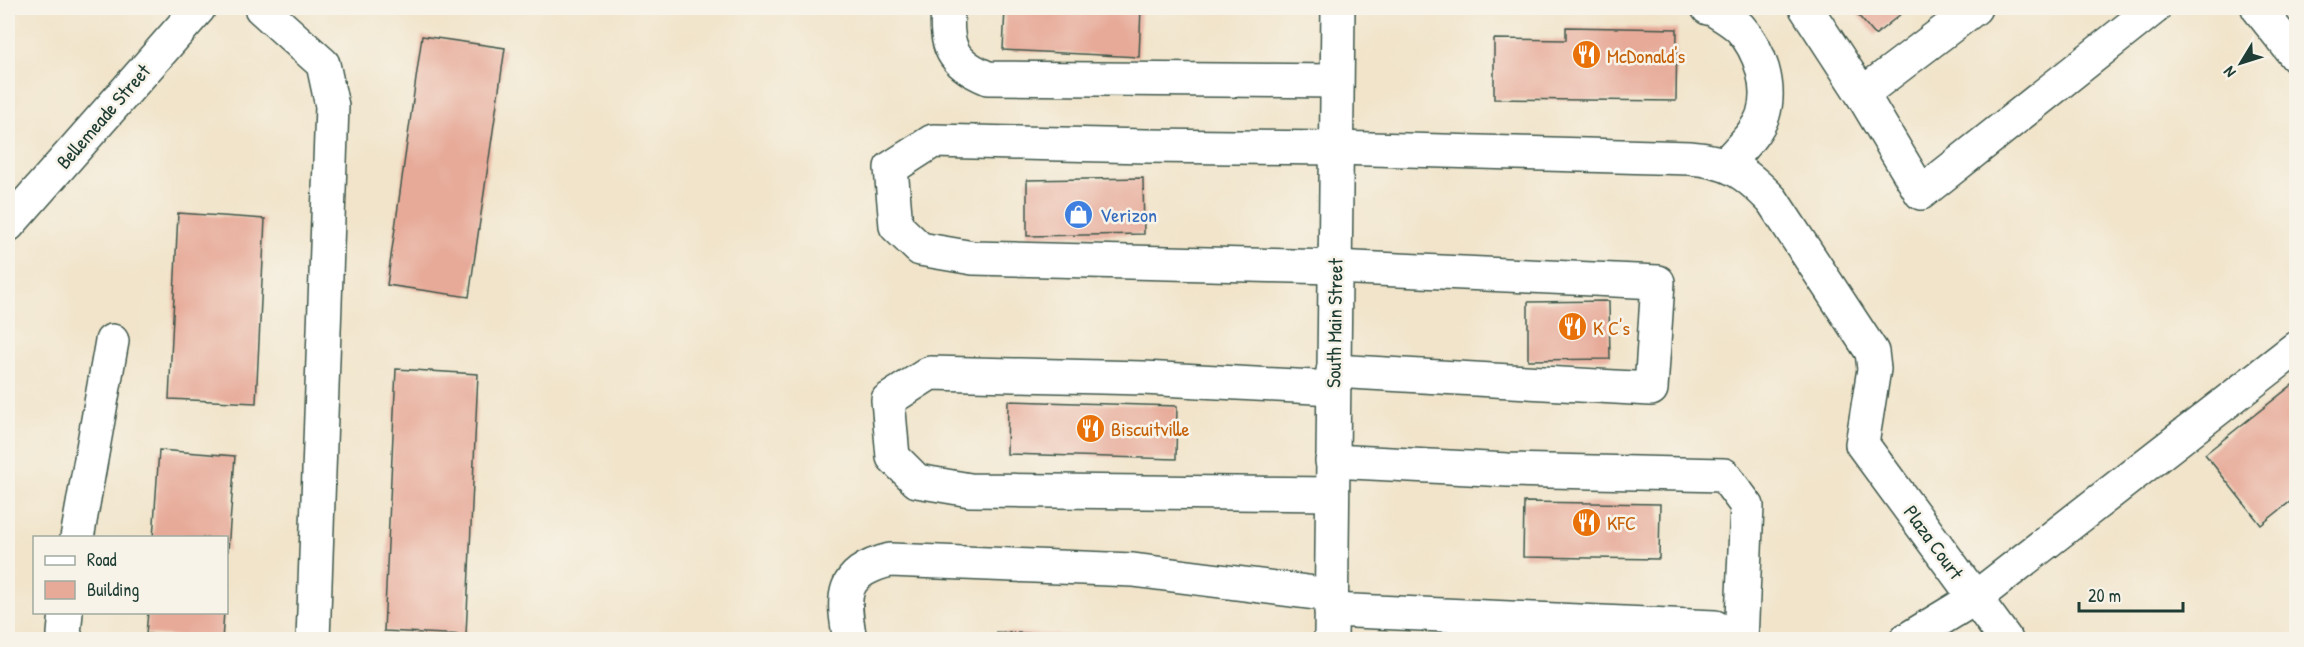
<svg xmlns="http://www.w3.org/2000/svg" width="2304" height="647" viewBox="0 0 2304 647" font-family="'Patrick Hand',sans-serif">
<rect width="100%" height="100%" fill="#f7f3e8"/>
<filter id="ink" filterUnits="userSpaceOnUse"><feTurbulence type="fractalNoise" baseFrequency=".0167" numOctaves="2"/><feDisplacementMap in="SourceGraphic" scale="12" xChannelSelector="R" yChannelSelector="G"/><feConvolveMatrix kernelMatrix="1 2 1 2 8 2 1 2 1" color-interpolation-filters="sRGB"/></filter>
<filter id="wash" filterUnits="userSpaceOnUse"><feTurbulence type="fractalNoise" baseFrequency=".008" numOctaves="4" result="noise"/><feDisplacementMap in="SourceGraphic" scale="24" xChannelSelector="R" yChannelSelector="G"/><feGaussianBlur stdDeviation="1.35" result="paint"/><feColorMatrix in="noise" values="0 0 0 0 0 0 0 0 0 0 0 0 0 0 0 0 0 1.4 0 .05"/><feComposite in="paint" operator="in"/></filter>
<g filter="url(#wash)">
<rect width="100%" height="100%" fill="#f1e4ca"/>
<g id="blocks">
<g fill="#e7aa99">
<path d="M1005,8h136l-2,49 -136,-7z"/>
<path d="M1852,8h56l-33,27z"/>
<path d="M1566,27l111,2 -1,72 -182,-2v-60l72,1z"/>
<path d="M422,36l83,12 -36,249 -82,-12z"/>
<path d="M1143,178l1,56 -117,2v-56z"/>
<path d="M178,213l87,6 -9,184 -87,-4z"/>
<path d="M1609,301l1,58 -82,1v-58z"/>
<path d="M396,369l82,5 -12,261 -82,-4z"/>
<path d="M2296,382v115l-35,28 -56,-71z"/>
<path d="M1008,401l169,5 -1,53 -169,-5z"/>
<path d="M159,450l76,6 -7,95h-2v-13h-73z"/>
<path d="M1524,502l136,2 -1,55 -136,-2z"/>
<path d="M148,612h76l-2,28 -76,-6z"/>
<path d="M997,632l130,6v2h-130z"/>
</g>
</g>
</g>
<g filter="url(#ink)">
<use href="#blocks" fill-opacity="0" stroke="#3e564a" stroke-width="1.5"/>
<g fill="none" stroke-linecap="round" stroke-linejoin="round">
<defs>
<g id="minor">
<path d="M261,8l62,56 9,42 -19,534"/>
<path d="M948,8c-3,38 3,55 40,70l348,3"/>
<path d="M1708,8l5,1c9,6 20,12 27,19 20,22 32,58 23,87 -6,18 -25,35 -37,49"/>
<path d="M1806,8l56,86 113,-86"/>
<path d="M1862,94l59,99 233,-185"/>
<path d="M8,225l191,-217"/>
<path d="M1333,371l318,18 7,-107 -324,-15 -361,-9 -53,-9 -24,-23 -5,-58 42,-27 213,5 189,2 355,10c39,3 55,14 82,42l100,152 2,17 -12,75 144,196"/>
<path d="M1332,461l176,9 216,5 23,31 -6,134"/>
<path d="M1332,494l-362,-4 -53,-9 -24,-24 -5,-57 42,-27 213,5 190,10"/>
<path d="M77,538l35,-197"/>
<path d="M1331,610l384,17 23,13"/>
<path d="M66,612l-2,22 3,6"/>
<path d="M850,640c-8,-44 -10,-68 40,-80l243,10 198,25"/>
<path d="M1906,640l69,-42 321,-250"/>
</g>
<g id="major">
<path d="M2258,8l38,48"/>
<path d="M1331,640l7,-632"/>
</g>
</defs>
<use href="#minor" stroke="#3e564a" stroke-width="36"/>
<use href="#major" stroke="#3e564a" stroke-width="36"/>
<use href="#minor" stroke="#fff" stroke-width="33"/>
<use href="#major" stroke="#fff" stroke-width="33"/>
</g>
</g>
<defs>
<symbol id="restaurant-disc" viewBox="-11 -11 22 22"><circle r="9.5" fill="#e8710a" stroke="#f7f3e8"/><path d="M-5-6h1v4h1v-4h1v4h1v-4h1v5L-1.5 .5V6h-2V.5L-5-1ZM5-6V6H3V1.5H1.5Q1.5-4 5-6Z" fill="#fff"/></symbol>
<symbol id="shop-disc" viewBox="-11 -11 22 22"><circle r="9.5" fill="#3f7fe0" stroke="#f7f3e8"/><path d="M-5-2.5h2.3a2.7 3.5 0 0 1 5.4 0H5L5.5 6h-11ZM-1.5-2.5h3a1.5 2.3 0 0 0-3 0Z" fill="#fff"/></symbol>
</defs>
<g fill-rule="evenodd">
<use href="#restaurant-disc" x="1570" y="38" width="33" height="33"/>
<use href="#shop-disc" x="1062" y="198" width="33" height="33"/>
<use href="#restaurant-disc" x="1556" y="310" width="33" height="33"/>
<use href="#restaurant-disc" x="1074" y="412" width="33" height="33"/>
<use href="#restaurant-disc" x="1570" y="506" width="33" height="33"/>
</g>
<g text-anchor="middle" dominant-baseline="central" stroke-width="5" stroke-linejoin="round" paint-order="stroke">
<g font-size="20" fill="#c56008" stroke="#f7f3e8" text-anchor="start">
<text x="1607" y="55">McDonald's</text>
<text x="1593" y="327">K C's</text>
<text x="1111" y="428">Biscuitville</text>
<text x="1607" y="522">KFC</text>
</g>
<g font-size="20" fill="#1f3d34" stroke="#f7f3e8">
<text transform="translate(103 116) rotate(-49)">Bellemeade Street</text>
<text transform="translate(1334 323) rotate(-89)">South Main Street</text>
<text transform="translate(1934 542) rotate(54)">Plaza Court</text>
</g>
<g font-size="20" fill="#366cbe" stroke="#f7f3e8" text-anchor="start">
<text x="1100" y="214">Verizon</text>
</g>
</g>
<rect width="2304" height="647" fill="none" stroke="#f7f3e8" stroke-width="30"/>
<rect x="33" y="536" width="195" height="78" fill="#f7f3e8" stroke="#a1aaa0" stroke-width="1.5"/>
<rect x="45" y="556" width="30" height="9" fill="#ffffff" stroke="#a1aaa0" stroke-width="1.5"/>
<text x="87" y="566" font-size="18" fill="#1f3d34">Road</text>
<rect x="45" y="581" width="30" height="18" fill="#e7aa99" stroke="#a1aaa0" stroke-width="1.5"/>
<text x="87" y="596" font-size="18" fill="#1f3d34">Building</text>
<g transform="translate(2241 63) rotate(232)" stroke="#f7f3e8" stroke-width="4.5" paint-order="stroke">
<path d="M0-4.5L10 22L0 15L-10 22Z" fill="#1f3d34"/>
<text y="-9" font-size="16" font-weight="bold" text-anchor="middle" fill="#1f3d34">N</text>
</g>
<path d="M2079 602v9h104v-9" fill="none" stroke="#1f3d34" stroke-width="3"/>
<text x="2088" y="602" font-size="18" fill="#1f3d34" stroke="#f7f3e8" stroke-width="4.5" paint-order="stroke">20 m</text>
</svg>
